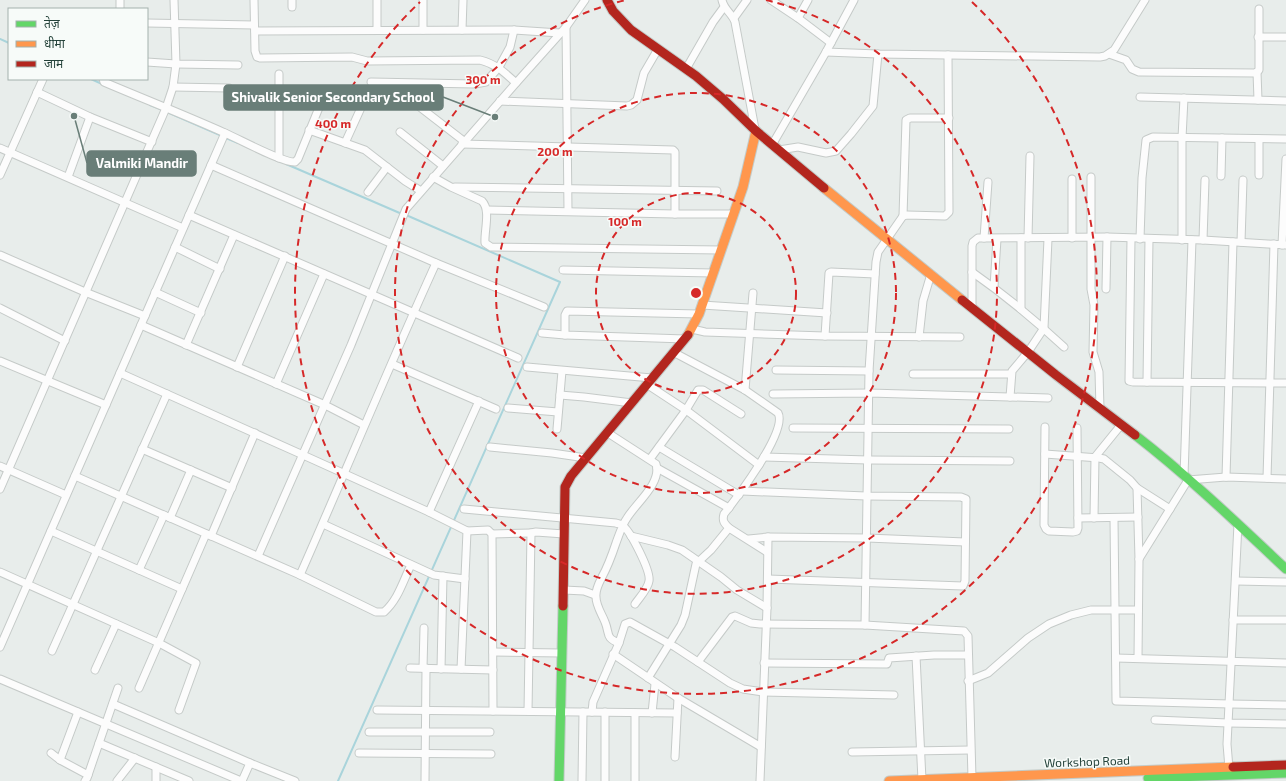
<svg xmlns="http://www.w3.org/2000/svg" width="1286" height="781" viewBox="0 0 1286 781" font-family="'Exo 2','Noto Sans Devanagari',sans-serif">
<rect width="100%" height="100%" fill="#e8edeb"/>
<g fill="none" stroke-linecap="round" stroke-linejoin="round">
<g stroke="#a9d4db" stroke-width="2">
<path d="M0,39l9,4"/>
<path d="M91,79l11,5"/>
<path d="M150,105l13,5"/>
<path d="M167,112l55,24"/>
<path d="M226,138l12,5"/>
<path d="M286,164l116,50"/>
<path d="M338,781l222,-499 -154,-67"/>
</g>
<defs>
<g id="street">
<path d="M254,0l1,51 2,6 3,1 92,-1 15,4 113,-1c16,4 24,12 36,23"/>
<path d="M292,0v7"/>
<path d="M423,0v30"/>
<path d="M722,0c2,10 10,13 13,22l20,107"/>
<path d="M771,0l27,18 33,25"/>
<path d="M120,9v-9"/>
<path d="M734,18l13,-18"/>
<path d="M798,18l10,-18"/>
<path d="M147,23l107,2"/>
<path d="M566,27l2,184"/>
<path d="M377,30v-30"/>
<path d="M462,30l1,-30"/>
<path d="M255,31l259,-1 46,3"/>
<path d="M1258,37h28"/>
<path d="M826,52l52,2 222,3 5,-1 9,-6 31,-50"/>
<path d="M1109,54l17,6 6,9 7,3 117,1 3,-3v-61"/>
<path d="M147,62l29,2 62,1"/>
<path d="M686,69l27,-47 11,-15"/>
<path d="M1257,72l1,28"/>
<path d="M279,74v84"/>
<path d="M103,79l1,3 7,3c38,16 76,31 114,48 14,6 58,30 70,29l3,-3 27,-66"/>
<path d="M371,82l104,2 11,-2 13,-15 11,-20 4,-17"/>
<path d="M173,87l56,1"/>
<path d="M37,92l53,25 62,25"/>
<path d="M1140,97l146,4"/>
<path d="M412,101l53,41"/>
<path d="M500,101l127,5 4,-1 6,-5 7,-27 14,-24"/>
<path d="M231,103h48"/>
<path d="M309,130l56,20 40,31 16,10"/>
<path d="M400,132l43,34"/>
<path d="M345,143l20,-44"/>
<path d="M462,144l211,6 2,2v62"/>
<path d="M772,145l54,-93 28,-52"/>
<path d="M0,148l183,80"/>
<path d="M779,150l19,-3 28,6 10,-2 15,-17 22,-28 5,-52"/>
<path d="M211,165l225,98 108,44"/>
<path d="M0,175l43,-96"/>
<path d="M1259,175v-36"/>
<path d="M1221,176l1,-38"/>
<path d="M68,177l22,-60"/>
<path d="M433,177l18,10 31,14c9,9 2,30 3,42l6,4 230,3"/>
<path d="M1091,177v112l3,16 -1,47 6,20 1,37"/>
<path d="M1072,179v59"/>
<path d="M455,187l262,4"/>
<path d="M368,192l19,-25"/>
<path d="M487,210l188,4h58"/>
<path d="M189,215l329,143"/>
<path d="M903,216l3,-96 4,-2h39"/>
<path d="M984,238l4,-56"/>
<path d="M1028,238l2,-82"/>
<path d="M1131,239l-2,142 4,1 153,1"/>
<path d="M1140,239l2,-61 4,-38 7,-3 133,2"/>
<path d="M1182,240v-102l2,-40"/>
<path d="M1203,240l2,-60"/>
<path d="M1241,242l2,-62"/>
<path d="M1282,245l4,-86"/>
<path d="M175,247l45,22"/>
<path d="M0,255l85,37 60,24"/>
<path d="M563,270l150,3"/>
<path d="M972,272c33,23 63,48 92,75"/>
<path d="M994,287l3,-48"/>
<path d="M1106,289l1,-52"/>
<path d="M155,292l46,21"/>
<path d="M702,305l125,8"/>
<path d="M0,308l65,33"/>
<path d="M972,308v-62l1,-4 5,-4 129,-1 96,3 83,5"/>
<path d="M1021,309v-71"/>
<path d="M141,325l184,80 39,20"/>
<path d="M692,329l13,3 120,4 135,1"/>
<path d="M542,333l23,2 120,4"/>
<path d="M565,335v-20l2,-4 132,3"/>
<path d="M825,336l4,-63 2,-1 44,2"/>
<path d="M919,337l4,-36 8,-27"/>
<path d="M186,345l48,-110"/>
<path d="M673,352l72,38 33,23c10,18 -42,86 -54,101 -2,7 0,9 5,14l38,24"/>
<path d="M0,361l106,44"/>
<path d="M392,364l104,45"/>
<path d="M237,367l48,-111"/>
<path d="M527,367l125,11"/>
<path d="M776,370l93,1"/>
<path d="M120,373l183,82 126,57 38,19 -6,138"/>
<path d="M913,374h98"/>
<path d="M1147,382l2,-143"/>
<path d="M276,384l48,-110"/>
<path d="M648,385l38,25 73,55"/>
<path d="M745,390l8,-97"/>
<path d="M773,394l96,-1 179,5"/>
<path d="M560,395l24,2 48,6"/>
<path d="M1010,397l2,-26 16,-19 16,-24 4,-89"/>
<path d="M508,408l50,4"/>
<path d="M1045,427l-1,98 2,4 3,2 24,1 4,-1 1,-3 -1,-100"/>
<path d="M793,428l216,1"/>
<path d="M557,429l5,-58"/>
<path d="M608,433l48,31c6,19 -20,39 -29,54 -5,7 -8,17 -11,25 -4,12 -8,23 -14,34 -3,6 -7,13 -6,20 0,9 6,17 9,25 5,12 0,16 14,21"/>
<path d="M490,447l62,6 34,5"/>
<path d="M659,447l80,48"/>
<path d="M142,449l90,39"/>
<path d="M1045,454l54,4 5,1 26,21 7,8 2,71 -1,99"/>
<path d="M764,457l104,3 142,1"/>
<path d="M650,459l36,-49 12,-20h5l38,24"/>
<path d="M0,466l66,29"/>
<path d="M657,468l72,40"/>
<path d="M75,476l225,99 76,37h8c14,-12 19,-31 27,-47"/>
<path d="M1184,476l8,-236"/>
<path d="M1226,477l7,-235"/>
<path d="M1267,478l7,-234"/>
<path d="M1137,488l33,21"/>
<path d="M0,489l166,-381 7,-21 3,-23 -2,-64"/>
<path d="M742,491l124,5 95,1 5,2 -1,82 -2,5 -195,-7"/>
<path d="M464,509l152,14c2,1 5,1 6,2 8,5 29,46 27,56 -1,8 -10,17 -14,23"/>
<path d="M429,512l50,-111"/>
<path d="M170,518l21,-48"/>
<path d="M1078,518l60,-1"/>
<path d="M1094,518l1,-61 26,-32"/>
<path d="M1114,518l2,183 114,3 56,1"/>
<path d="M323,524l111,51 31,4"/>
<path d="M51,531l131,58"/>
<path d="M467,531l21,-1 4,4 1,177"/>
<path d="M492,534l39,-1"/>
<path d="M211,536l44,-103"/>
<path d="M631,536l37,9 14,5 39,27 16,13 30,18"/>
<path d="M749,539l19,-2 99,1 98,4"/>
<path d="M258,556l93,-211 55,-136 110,-126 50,-56 19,-27"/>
<path d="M1139,559l49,-79 38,-3 60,2"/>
<path d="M139,570l25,-55"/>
<path d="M0,572l159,71 37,20 -17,47"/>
<path d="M300,575c46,-104 89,-209 136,-312"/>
<path d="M1236,581l50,1"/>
<path d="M564,590l20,1 11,4"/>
<path d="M1233,620h53"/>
<path d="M865,625l4,-254 7,-109 2,-10 25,-36 4,-1 38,1 4,-4 -1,-157"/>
<path d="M0,647l225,-514"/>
<path d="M52,651l115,-257"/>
<path d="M493,652l68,1"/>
<path d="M613,654l65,44 83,49"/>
<path d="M916,656l6,124"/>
<path d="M1116,658l170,5"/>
<path d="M698,662l34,-45 3,-1 16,7 9,1 105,1 99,6 4,5 4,142"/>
<path d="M764,663l123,1 2,-6 45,-3h34"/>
<path d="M410,668l83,2"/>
<path d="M423,668l1,-40"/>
<path d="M441,669l2,-93"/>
<path d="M95,670l21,-46"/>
<path d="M648,678l33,-53 4,-10 11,-51 15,-14 18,-22"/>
<path d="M0,679l241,102"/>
<path d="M968,681l20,-8 40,-35 21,-14 22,-9 20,-5h47"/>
<path d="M139,688l67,-154"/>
<path d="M113,704l137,59"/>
<path d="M377,710l300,3"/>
<path d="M528,711l3,-178 5,-1 28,2"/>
<path d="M592,712l1,-10 26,-59 6,-19 5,-2 45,25 55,36 13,6 20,3 131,3"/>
<path d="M605,712v69"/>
<path d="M652,713l3,-29"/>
<path d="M1155,720l73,3 58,1"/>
<path d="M369,732h121"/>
<path d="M99,743l90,38"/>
<path d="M852,752l118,-2"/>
<path d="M51,753l9,7 28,15"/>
<path d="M359,753l132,1"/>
<path d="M675,757l3,-59"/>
<path d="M60,760l18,-48"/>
<path d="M156,767v14"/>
<path d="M1229,768l-2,-24 11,-220"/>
<path d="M85,781l2,-3 31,-90"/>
<path d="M117,781l18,-23"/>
<path d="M242,781l8,-18 45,18"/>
<path d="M425,781l1,-113"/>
<path d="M582,781l1,-69"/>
<path d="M635,781v-68"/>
<path d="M760,781l7,-173 1,-71"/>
</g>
<g id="fast">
<path d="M1135,435c53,41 102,88 151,134"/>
<path d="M1148,778l138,-5"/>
<path d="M559,781l4,-175"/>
</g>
<g id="slow">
<path d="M824,188l138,112"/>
<path d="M688,335l11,-21 44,-127 13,-56"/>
<path d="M889,781l344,-14"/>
</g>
<g id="jam">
<path d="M607,0l6,11 18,19 65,46 27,23 33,32 68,57"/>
<path d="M962,300l94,75 79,60"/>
<path d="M563,606l2,-119 6,-11 117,-141"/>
<path d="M1233,767l53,-2"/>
</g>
</defs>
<use href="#street" stroke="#c5cac8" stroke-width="9"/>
<use href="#fast" stroke="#c3cbc8" stroke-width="11"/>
<use href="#slow" stroke="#c3cbc8" stroke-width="11"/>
<use href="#jam" stroke="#c3cbc8" stroke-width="11"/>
<use href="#street" stroke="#fcfcfc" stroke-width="7"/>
<use href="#fast" stroke="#63d668" stroke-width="9"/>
<use href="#slow" stroke="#ff974d" stroke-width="9"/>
<use href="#jam" stroke="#b3261e" stroke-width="9"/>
</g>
<g fill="none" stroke="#d62828" stroke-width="2" stroke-dasharray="7 5">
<circle cx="696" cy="293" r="100"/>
<circle cx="696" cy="293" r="200"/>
<path d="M766 0A301 301 0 1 1 626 0"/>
<path d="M972 2A401 401 0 1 1 420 2"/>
</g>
<g text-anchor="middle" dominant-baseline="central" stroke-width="3" stroke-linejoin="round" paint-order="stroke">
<g font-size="12" fill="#24423a" stroke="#f7fbf9">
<text transform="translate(1087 761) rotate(-2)">Workshop Road</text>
</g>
</g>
<circle cx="696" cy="293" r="6" fill="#d62828" stroke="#f7fbf9" stroke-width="2"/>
<g font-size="12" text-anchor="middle" font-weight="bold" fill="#d62828" stroke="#f7fbf9" stroke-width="3" stroke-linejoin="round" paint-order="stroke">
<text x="483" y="84">300 m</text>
<text x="333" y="128">400 m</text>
<text x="555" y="156">200 m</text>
<text x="625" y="226">100 m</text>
</g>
<path fill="none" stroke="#697e78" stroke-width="1.5" d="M495 117L443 97M74 116L87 163"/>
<g fill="#697e78" stroke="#f7fbf9" stroke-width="1.5">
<circle cx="495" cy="117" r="4"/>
<circle cx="74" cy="116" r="4"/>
</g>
<g fill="#697e78" stroke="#697e78" stroke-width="1.5">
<rect x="224" y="85" width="219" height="25" rx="4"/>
<rect x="87" y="151" width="109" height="25" rx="4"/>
</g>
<g font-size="13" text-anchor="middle" font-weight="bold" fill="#fff">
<text x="333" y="102">Shivalik Senior Secondary School</text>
<text x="142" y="168">Valmiki Mandir</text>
</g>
<rect x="8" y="8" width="140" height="72" fill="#f7fbf9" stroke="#a3b1ad"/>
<rect x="16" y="21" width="20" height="6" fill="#63d668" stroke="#a3b1ad"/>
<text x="44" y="28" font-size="12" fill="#24423a">तेज़</text>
<rect x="16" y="41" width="20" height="6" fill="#ff974d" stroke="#a3b1ad"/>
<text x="44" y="48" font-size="12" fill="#24423a">धीमा</text>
<rect x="16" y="61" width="20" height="6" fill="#b3261e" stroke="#a3b1ad"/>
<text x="44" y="68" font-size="12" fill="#24423a">जाम</text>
</svg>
